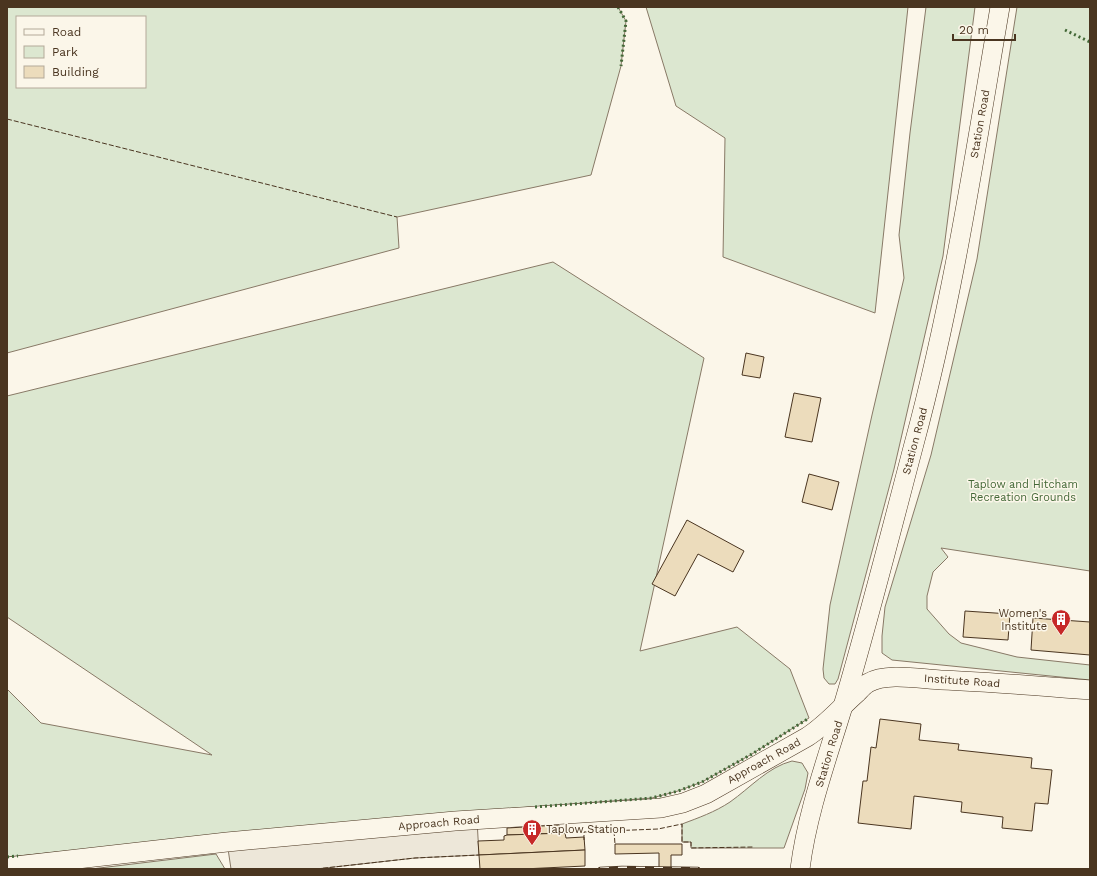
<svg xmlns="http://www.w3.org/2000/svg" width="1097" height="876" viewBox="0 0 1097 876" font-family="'Work Sans',sans-serif">
<rect width="100%" height="100%" fill="#fbf6e9"/>
<g fill="#dce7d0" stroke="#887966" fill-rule="evenodd">
<path d="M7,7h611l8,14 -5,45 -30,109 -194,42 2,31 -392,105zM17,17h128v70h-128z"/>
<path d="M646,7h262l-33,306 -152,-56 2,-119 -49,-32z"/>
<path d="M926,7h49l-32,249 -49,213 -56,210 -3,5h-6l-5,-6 -1,-9 7,-64 42,-190 32,-137 -5,-43 11,-102z"/>
<path d="M1017,7h73v564l-149,-23 7,9 -15,15 -6,24v13l22,25 12,9 56,14 73,8v15l-198,-20 -10,-7v-17l3,-29 46,-152 46,-196z"/>
<path d="M553,262l151,96 -64,293 97,-24 53,42 19,49 -57,36 -50,28 -24,9 -26,7 -202,15 -443,44v-168l34,34 171,32 -205,-138v-221z"/>
<path d="M792,761l10,2 6,10 -3,16 -21,59h-93v-6h-9v-18c16,-6 33,-12 48,-22 20,-14 38,-35 62,-41z"/>
<path d="M216,854l9,15h-134z"/>
</g>
<path fill="#ede7d9" stroke="#887966" d="M477,820l2,35 -64,3 -99,11h-85l-4,-27z"/>
<g fill="#ecdcbc" stroke="#4a3520">
<path d="M746,353l18,4 -4,21 -18,-3z"/>
<path d="M794,393l27,5 -9,44 -27,-5z"/>
<path d="M809,474l30,8 -7,28 -30,-8z"/>
<path d="M687,520l57,31 -11,21 -35,-18 -23,42 -23,-12z"/>
<path d="M965,611l45,3 -2,26 -45,-3z"/>
<path d="M1033,618l57,4v33l-59,-5z"/>
<path d="M880,719l41,5 -2,16 40,4 -1,6 74,8 -1,10 21,2 -4,34 -13,-1 -3,28 -30,-3 1,-11 -42,-5 1,-10 -48,-6 -3,33 -53,-6 5,-42h4l4,-34 5,1z"/>
<path d="M559,825l1,8 -53,2v-7z"/>
<path d="M565,833l1,5 18,-1 1,13 -106,5 -1,-14 26,-1v-4l3,-1z"/>
<path d="M615,844h67v11h-11v14h-12v-16l-44,1z"/>
<path d="M585,850v16l-62,3h-43l-1,-14z"/>
</g>
<g fill="none" stroke-linecap="round" stroke-linejoin="round">
<defs>
<g id="street">
<path d="M7,867l220,-25 228,-21 206,-13 22,-5 23,-9 101,-57c19,-12 33,-29 50,-44 3,-3 7,-8 11,-10 18,-11 53,-4 73,-3 50,2 99,6 149,10"/>
<path d="M800,869c7,-56 27,-110 43,-163 26,-87 48,-175 71,-262 39,-144 61,-291 86,-437"/>
</g>
</defs>
<use href="#street" stroke="#4a3520" stroke-width="20"/>
<use href="#street" stroke="#fbf6e9" stroke-width="19"/>
<defs>
<path id="rail" d="M600,869l22,-1 76,1"/>
</defs>
<use href="#rail" stroke="#4a3520" stroke-width="4.5"/>
<use href="#rail" stroke="#fbf6e9" stroke-width="3" stroke-dasharray="9" stroke-linecap="butt"/>
<g stroke="#436837" stroke-width="3" stroke-dasharray="2 3" stroke-linecap="butt">
<path d="M618,7l8,14 -5,45"/>
<path d="M1065,30l25,12"/>
<path d="M535,807l117,-9 26,-7 24,-9 50,-28 57,-36"/>
<path d="M7,857l11,-1"/>
</g>
<g stroke="#4a3520" stroke-width="1" stroke-dasharray="5 2" stroke-linecap="butt">
<path d="M7,119l390,98"/>
<path d="M614,831l1,13"/>
<path d="M584,840v-8l74,-3 24,-5v18h9v6l62,-1"/>
<path d="M316,869l99,-11 64,-3"/>
</g>
</g>
<defs>
<symbol id="building-pin" viewBox="-11 -11 22 30"><path d="M0 17L-7.5 6A9.5 9.5 0 1 1 7.5 6Z" fill="#c62828" stroke="#fbf6e9"/><path d="M-4-6H4V6H1V3H-1V6H-4ZM-2.5-4.3h1.7v1.8h-1.7ZM.8-4.3h1.7v1.8H.8ZM-2.5-1h1.7V.8h-1.7ZM.8-1h1.7V.8H.8Z" fill="#fff"/></symbol>
</defs>
<g fill-rule="evenodd">
<use href="#building-pin" x="1050" y="608" width="22" height="30"/>
<use href="#building-pin" x="521" y="818" width="22" height="30"/>
</g>
<g text-anchor="middle" dominant-baseline="central" stroke-width="3" stroke-linejoin="round" paint-order="stroke">
<g font-size="11" fill="#4a3520" stroke="#fbf6e9">
<text transform="translate(980 124) rotate(-80)">Station Road</text>
<text transform="translate(915 441) rotate(-75)">Station Road</text>
<text transform="translate(962 681) rotate(4)">Institute Road</text>
<text transform="translate(829 754) rotate(-73)">Station Road</text>
<text transform="translate(764 761) rotate(-29)">Approach Road</text>
<text transform="translate(439 823) rotate(-5)">Approach Road</text>
</g>
<g font-size="11" fill="#436837" stroke="#fbf6e9">
<text x="1023" y="484">Taplow and Hitcham<tspan x="1023" dy="13">Recreation Grounds</tspan></text>
</g>
<g font-size="11" fill="#4a3520" stroke="#fbf6e9" text-anchor="end">
<text x="1047" y="613">Women's<tspan x="1047" dy="13">Institute</tspan></text>
<text x="546" y="829" text-anchor="start">Taplow Station</text>
</g>
</g>
<rect width="1097" height="876" fill="none" stroke="#4a3520" stroke-width="16"/>
<rect x="16" y="16" width="130" height="72" fill="#fbf6e9" stroke="#b4a999"/>
<rect x="24" y="29" width="20" height="6" fill="#fbf6e9" stroke="#b4a999"/>
<text x="52" y="36" font-size="12" fill="#4a3520">Road</text>
<rect x="24" y="46" width="20" height="12" fill="#dce7d0" stroke="#b4a999"/>
<text x="52" y="56" font-size="12" fill="#4a3520">Park</text>
<rect x="24" y="66" width="20" height="12" fill="#ecdcbc" stroke="#b4a999"/>
<text x="52" y="76" font-size="12" fill="#4a3520">Building</text>
<path d="M953 34v6h62v-6" fill="none" stroke="#4a3520" stroke-width="2"/>
<text x="959" y="34" font-size="12" fill="#4a3520" stroke="#fbf6e9" stroke-width="3" paint-order="stroke">20 m</text>
</svg>
